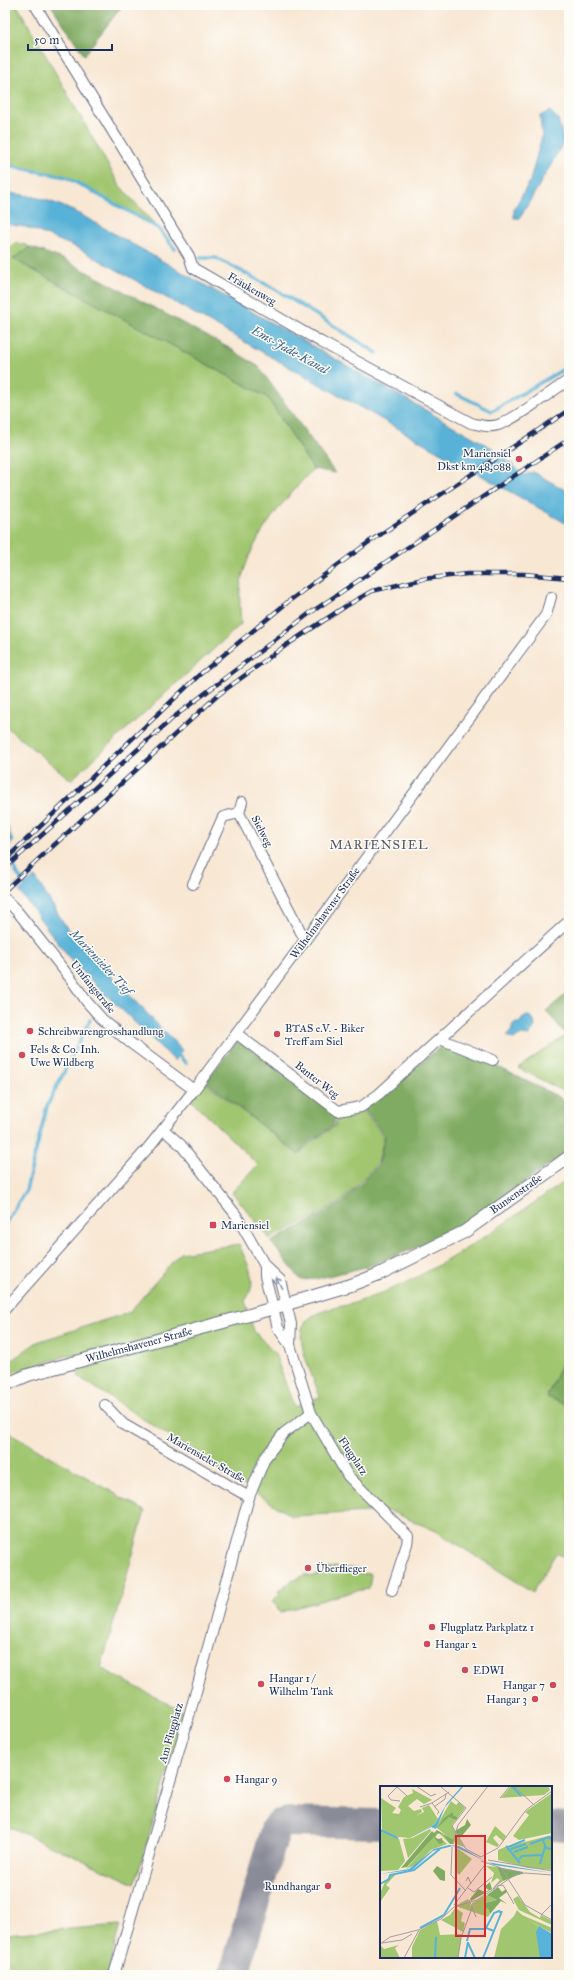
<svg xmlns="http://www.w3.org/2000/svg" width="574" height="1980" viewBox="0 0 574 1980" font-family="'IM FELL Great Primer',serif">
<rect width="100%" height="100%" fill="#fdfcf7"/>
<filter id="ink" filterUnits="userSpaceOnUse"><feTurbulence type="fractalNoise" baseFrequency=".025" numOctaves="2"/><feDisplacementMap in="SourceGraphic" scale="8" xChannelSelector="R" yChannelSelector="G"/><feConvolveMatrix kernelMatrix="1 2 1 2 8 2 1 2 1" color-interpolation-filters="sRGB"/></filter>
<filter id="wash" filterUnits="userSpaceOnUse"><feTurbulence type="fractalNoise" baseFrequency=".012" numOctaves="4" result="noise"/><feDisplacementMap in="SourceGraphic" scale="16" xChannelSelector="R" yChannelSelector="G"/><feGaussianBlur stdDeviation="0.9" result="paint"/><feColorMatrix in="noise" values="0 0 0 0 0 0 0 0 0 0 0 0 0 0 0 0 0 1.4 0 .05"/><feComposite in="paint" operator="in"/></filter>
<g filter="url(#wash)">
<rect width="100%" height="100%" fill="#f8e7d3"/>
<g fill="#a1c670" stroke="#5e7a67">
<path d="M5,5h12l103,181 38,42 -92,-51 -61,-12z"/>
<path d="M14,243l8,1 8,3 -17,12 254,138 46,72c-28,30 -59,65 -70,105 -5,16 -3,34 -2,50l-170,156 -66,-54v-473z"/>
<path d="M569,1033v61l-51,-26z"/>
<path d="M205,1082l94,73 7,-9 29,-20 3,-13 24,-4 22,28 -6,26 -38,40 -70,36 -38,-47 26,-27 -68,-66z"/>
<path d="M569,1179v166l-22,52 22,9v153l-13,-6 -23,39 -97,-61 -46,-20 -99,5 -212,-139 -6,-23 -68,21v-10l32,-23 93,-30 50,-59 59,-9c8,21 21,36 6,57l9,30 21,23 19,53 26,-10c-6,-17 -22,-50 -18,-67 4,-19 34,-22 49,-26 80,-24 149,-79 218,-125z"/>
<path d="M5,1430l140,81 -44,157 84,45 -50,171 -130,-59z"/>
<path d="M335,1567l25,2 -1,4 12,1 -2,15 -14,2 -74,21 -9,-11 8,-7 -2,-3 15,-11 15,-6 1,3 17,-4v-4z"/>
<path d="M120,1925l-13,50h-102v-41z"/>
</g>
<g fill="#80ab62" stroke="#4e6d60">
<path d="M51,5h72l-39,50z"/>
<path d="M30,247l33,12 166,89 29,18 77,107 -22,-4 -46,-72 -254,-138z"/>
<path d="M569,992v38l-4,3 -19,-22z"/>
<path d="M239,1039l97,74 -3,13 -28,19 -6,10 -93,-74z"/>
<path d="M444,1044l46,19 79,39v49l-117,83 -83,32 -53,13 -15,1 -30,-38 70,-38 38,-40 6,-28 -22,-28z"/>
<path d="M569,1345v61l-22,-9z"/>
</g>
<g fill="#59b2d7" stroke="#3a709a">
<path d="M550,111l8,8 6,23 -44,76h-6v-9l16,-28 12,-45 -2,-20z"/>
<path d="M5,193c31,2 51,9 78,23l411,233 30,26 9,-3 36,20v33l-491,-277 -52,-21 -21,-3z"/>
<path d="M5,819l8,23 -8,8z"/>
<path d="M35,877l35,56 112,117 -7,11 -102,-98 -54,-72z"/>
<path d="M529,1016l5,4 1,6 -6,10 -7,-1 -9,4 -6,-3 5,-6v-4l2,-3h6l3,-6z"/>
</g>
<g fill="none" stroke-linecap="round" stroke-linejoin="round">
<g stroke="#59b2d7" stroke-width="3.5">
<path d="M5,165l61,12 92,51 17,21"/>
<path d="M200,258h16l59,31 102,64"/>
<path d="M457,394l35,17 77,-45"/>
<path d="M5,843l12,31 11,14"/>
<path d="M102,999l4,-8"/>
<path d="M176,1053l10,10"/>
<path d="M5,1224l21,-34 21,-84 43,-86"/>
</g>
<g stroke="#8a8b98" stroke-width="30">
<path d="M551,1826l18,1"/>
<path d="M234,1975l42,-148 4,-3 8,-2 93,2"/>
</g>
</g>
</g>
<g filter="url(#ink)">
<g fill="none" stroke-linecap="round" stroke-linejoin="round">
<defs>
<g id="minor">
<path d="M35,5l154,251 4,12 128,74 150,81c9,2 17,5 27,2 20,-7 52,-33 71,-45"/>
<path d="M239,813l3,-11"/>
<path d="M193,884l30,-67 16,-4 66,127"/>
<path d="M5,899l12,12 54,68 16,23 15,17 26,22 66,49"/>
<path d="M237,1034l101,77 23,-4 18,-13 190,-173"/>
<path d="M440,1039l53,21"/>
<path d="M163,1129l18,16 55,70 29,51 15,14 11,44 -1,21"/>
<path d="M265,1266v10l13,52 12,17 21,68 37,63 60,60 -1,8 -15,46"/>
<path d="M5,1309l143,-161 46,-58 352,-475 5,-18"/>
<path d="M105,1405l18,19 126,73"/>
<path d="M114,1975l83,-287 52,-191 16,-39 19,-25 27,-20"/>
</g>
<path id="tertiary" d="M5,1385l23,-10 225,-61 98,-29 28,-11 85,-42 105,-75"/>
</defs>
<use href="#minor" stroke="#686f87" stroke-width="12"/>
<use href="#tertiary" stroke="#686f87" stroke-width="14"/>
<use href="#minor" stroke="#fff" stroke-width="10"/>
<use href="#tertiary" stroke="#fff" stroke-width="12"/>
<defs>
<g id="rail">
<path d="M5,860l193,-184 91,-75 80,-59 200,-132"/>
<path d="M5,868l169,-151 136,-104 259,-174"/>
<path d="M5,890l213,-195 64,-47 64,-42 26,-15 51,-12 44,-5h56l46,4"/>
</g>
</defs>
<use href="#rail" stroke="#1b2f5e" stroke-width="4.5"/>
<use href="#rail" stroke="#fdfcf7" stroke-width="3" stroke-dasharray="9" stroke-linecap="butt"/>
</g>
<defs><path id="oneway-shaft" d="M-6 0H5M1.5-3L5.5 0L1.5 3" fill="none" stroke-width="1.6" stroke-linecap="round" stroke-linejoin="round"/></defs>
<use stroke="#8d97ae" href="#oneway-shaft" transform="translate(279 1283) rotate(-117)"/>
</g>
<g fill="#d1495b" stroke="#fdfcf7" stroke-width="1.5">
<circle cx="519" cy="459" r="4"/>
<circle cx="30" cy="1031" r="4"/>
<circle cx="277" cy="1034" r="4"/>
<circle cx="22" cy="1055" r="4"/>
<rect x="209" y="1221" width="8" height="8" rx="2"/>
<circle cx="308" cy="1568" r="4"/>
<circle cx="432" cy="1627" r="4"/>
<circle cx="427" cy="1644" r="4"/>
<circle cx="465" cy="1670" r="4"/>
<circle cx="261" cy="1684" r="4"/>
<circle cx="553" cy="1685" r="4"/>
<circle cx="535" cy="1699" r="4"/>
<circle cx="227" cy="1779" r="4"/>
<circle cx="328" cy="1886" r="4"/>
</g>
<g text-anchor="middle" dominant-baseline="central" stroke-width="3" stroke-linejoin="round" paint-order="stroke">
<g font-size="11" fill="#1b2f5e" stroke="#fdfcf7">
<text transform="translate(252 289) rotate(30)">Fräukenweg</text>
<text transform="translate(262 831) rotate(63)">Sielweg</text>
<text transform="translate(325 913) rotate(-54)">Wilhelmshavener Straße</text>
<text transform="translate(93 987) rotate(51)">Umfangstraße</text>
<text transform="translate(317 1080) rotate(38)">Banter Weg</text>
<text transform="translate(516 1194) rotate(-35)">Bunsenstraße</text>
<text transform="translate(139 1345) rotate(-15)">Wilhelmshavener Straße</text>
<text transform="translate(353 1456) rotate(56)">Flugplatz</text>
<text transform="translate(206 1458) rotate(30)">Mariensieler Straße</text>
<text transform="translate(171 1733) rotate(-74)">Am Flugplatz</text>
</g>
<g font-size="11" fill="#1b2f5e" stroke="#fdfcf7" text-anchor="start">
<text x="511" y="453" text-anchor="end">Mariensiel<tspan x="511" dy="13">Dkst km 48,088</tspan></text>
<text x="285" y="1028">BTAS e.V. - Biker<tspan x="285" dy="13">Treff am Siel</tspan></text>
<text x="38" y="1031">Schreibwarengrosshandlung</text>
<text x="30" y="1049">Fels &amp; Co. Inh.<tspan x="30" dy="13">Uwe Wildberg</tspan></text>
<text x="221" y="1225">Mariensiel</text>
<text x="316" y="1568">Überflieger</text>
<text x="440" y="1627">Flugplatz Parkplatz 1</text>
<text x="435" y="1644">Hangar 2</text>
<text x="473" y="1670">EDWI</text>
<text x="269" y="1678">Hangar 1 /<tspan x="269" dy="13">Wilhelm Tank</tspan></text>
<text x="545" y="1685" text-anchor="end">Hangar 7</text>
<text x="527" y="1699" text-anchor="end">Hangar 3</text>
<text x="235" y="1779">Hangar 9</text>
<text x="320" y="1886" text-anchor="end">Rundhangar</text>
</g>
<g font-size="12" font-style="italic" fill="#315d88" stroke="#fdfcf7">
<text transform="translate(290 350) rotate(29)">Ems-Jade-Kanal</text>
<text transform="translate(101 962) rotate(47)">Mariensieler Tief</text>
</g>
<g font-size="13" letter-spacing="1" fill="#565766" stroke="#fdfcf7">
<text x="379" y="845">MARIENSIEL</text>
</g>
</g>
<g transform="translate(380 1786)">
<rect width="172" height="172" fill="#f8e7d3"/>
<path d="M131,0h37l2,4 -6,5 -43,3zM32,3l20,11 -8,4 -7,-5 -9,7 6,5 7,-2 1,3 -6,4 8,-4 -2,-4 7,-3 9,14 -3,5 -25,14 -11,-1 -17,-6 -1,-33 15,10 -4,5 7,1 2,-4 -3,-3 6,-10 9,-4zM172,7v40l-33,7 -6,-4 16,-21 -4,-3zM71,15l5,4 3,-3 6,6 -13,17 12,22 -8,-3 -20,-17zM115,40l11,10 -3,5 -7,-6 -3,3 6,7 -2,2 -11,-5zM50,43l1,2 -23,27 -5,-19 9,-1zM0,45l19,8 6,22 -7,9 -18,1zM58,46l5,2 3,3 4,7 -11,-11 -4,4 6,6 2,-3 4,4 -16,6 -14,14 -11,5zM172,49v35l-24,-2 -30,-8v-10l7,-3zM77,62l15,11 -13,16 -3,-3zM106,80l11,1 6,14 -10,7 7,-8 -3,-2 -6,5 3,-10zM16,88l-10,11 4,3 -10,14v-9l5,-11 5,-7zM107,109l10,5 -12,3 5,11 -2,3 -33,-11 13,-7 3,8 1,-4zM138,110l12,16 10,6 1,-3 11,6v4l-33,-15 -6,-11zM75,122l8,5 -2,8 4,2 -2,9 -22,-12 9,-5zM137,124l5,5 30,13v5l-24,-13 24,14v24h-58l7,-29 13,-13zM57,135l3,14 22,-1 -4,24h-46v-11l8,-17zM0,159l4,4 15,-4 -4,3 5,10h-20z" fill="#a1c670"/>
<path d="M73,26v3l5,3 -2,2 -7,-3 -12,11 7,-10zM87,33l4,6 -11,13 -5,-7 10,-6zM57,44l16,10 1,4h-4l-7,-10 -8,-1h2l-2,4 3,2 4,-1 1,5 -4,1 -5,-7 -27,30 -6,1 31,-37 2,2zM57,80l8,5v10l-5,-1 -7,-9zM117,81l26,5v1l-20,8zM110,96l2,7 -21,12 -1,-2 8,-10 7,3 4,-2 -5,-3zM118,101l4,5 4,-3 1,3 -8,6 8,6 -6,-3 -11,13 -2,-5 -4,-2 1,-4 12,-3 -10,-5z" fill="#80ab62"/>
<path d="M82,0h2l-19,21 -9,22 -5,-2 -21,11h-14h14l25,-14 12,-21zM69,59l10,1 28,16 65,11 -58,-8 -41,-19 -20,5 -21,19 -32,4 29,-5 25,-20zM159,140l13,8v24h-12l-4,-26z" fill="#59b2d7"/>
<path fill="none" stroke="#59b2d7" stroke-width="2" d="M132,0l9,10M0,44l18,8M163,54l3,8 6,1M150,58l19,-7 3,4M126,60l14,17M128,61l17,-7M131,63l15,-5M134,66l14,-5M139,73l3,-3 20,-1M160,78l5,-17M0,98l9,-5 1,-4 24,-5 26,-21M40,142l24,-13 16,-27M114,145l-8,-3 8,-15 5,-2 2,2M87,155l3,-12h16M88,157l7,15M55,172l1,-21M85,172l3,-16M103,172l19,-47"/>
<path fill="none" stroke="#a09da4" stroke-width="1" d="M16,0l11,10M36,0l15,10 5,-2M60,0l26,22M134,0l19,18M17,1l-9,9 3,4 9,1M120,12l10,-12M52,17l7,9 -2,2M40,21l12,-4 17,-11M54,21l11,-8 1,-5M86,22l-14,18 14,23 15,8 17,-9 28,-38 26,-19M73,56l5,-17 30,-39M72,61l-1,28 15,16M108,74l64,11M101,75l20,7 24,37 27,15M122,83l18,3M86,95l2,-4 3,7M117,100l6,-1 11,19M88,102l6,4 18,-15M113,103l8,-9M89,114l7,17M74,119l30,-39M161,129l11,-11M2,157l20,-3 10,-6M0,158l10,-7 28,-7 23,-11 13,-12 23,-7 38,-25 10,-2 27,2M24,172l15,-28M78,172l3,-20 11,-30"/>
<path fill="#d62828" fill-opacity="0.15" stroke="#d62828" stroke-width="2" d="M76,50h29v100h-29z"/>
<rect width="172" height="172" fill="none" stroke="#1b2f5e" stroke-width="2"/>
</g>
<rect width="574" height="1980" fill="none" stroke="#fdfcf7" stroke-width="20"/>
<path d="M28 44v6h84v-6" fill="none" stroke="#1b2f5e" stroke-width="2"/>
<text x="34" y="44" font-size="12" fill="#1b2f5e" stroke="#fdfcf7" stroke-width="3" paint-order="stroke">50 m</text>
</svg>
